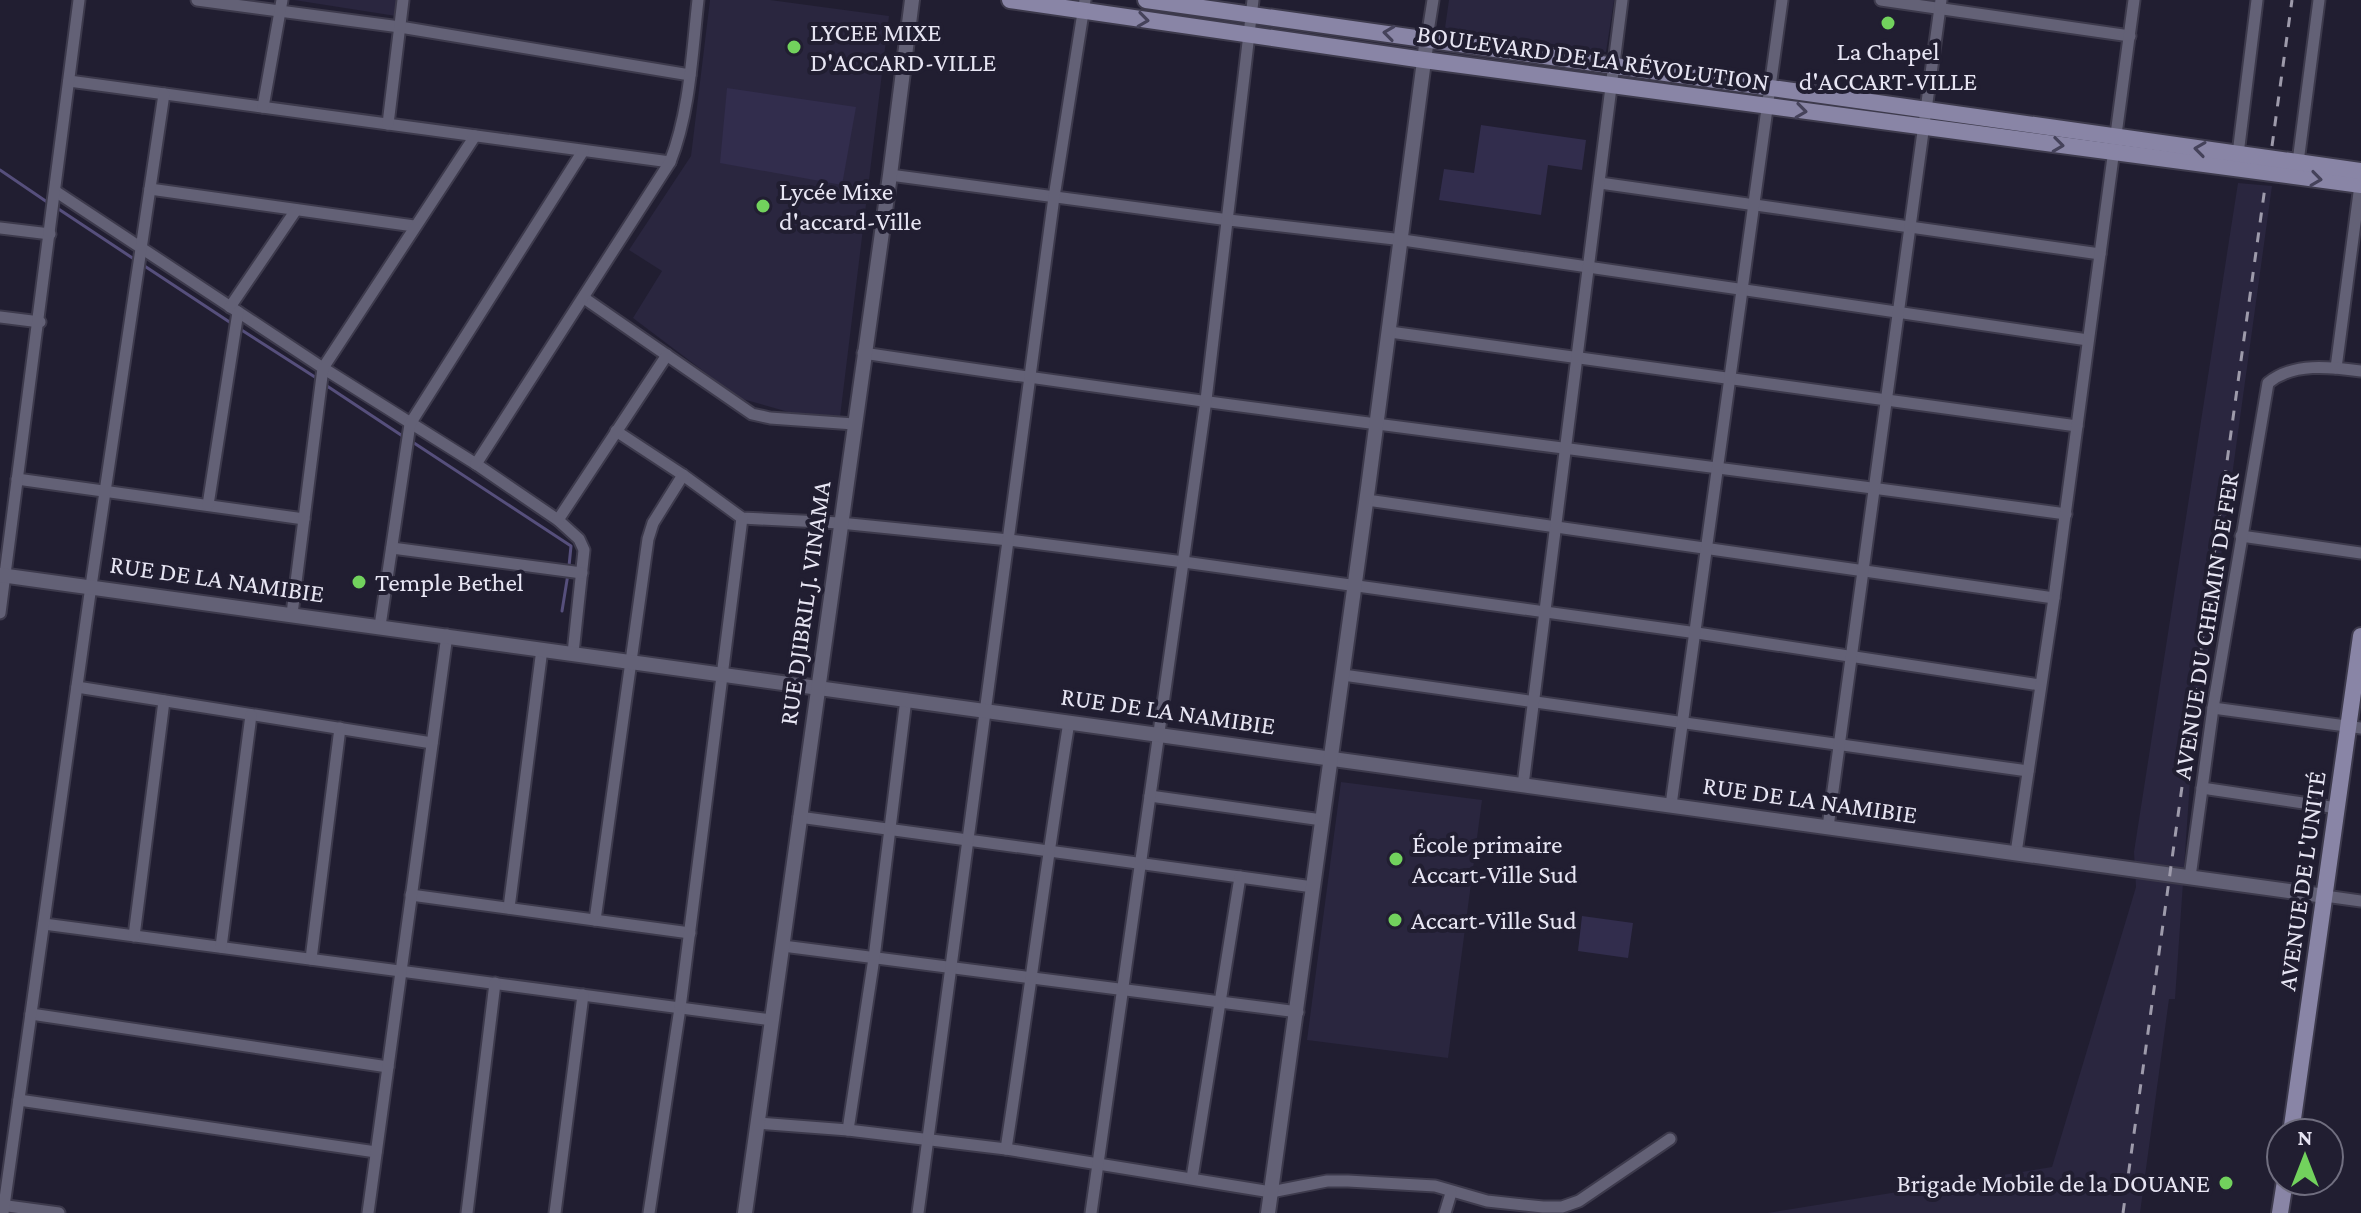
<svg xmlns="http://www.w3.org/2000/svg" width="2361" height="1213" viewBox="0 0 2361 1213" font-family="'Crimson Pro',serif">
<rect width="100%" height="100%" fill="#211e31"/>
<g fill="#2a263f">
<path d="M294,0h105l-3,16z"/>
<path d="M710,0h60l119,16 -49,401 -48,-4 -53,-15 -106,-80 29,-47 -33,-21 62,-94z"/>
<path d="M1449,0h165l-8,52 -161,-24z"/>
<path d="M2238,183l34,3 -82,595 -15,218h-6l-29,214h-373l285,-46 84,-280 -2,-35z"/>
<path d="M1341,782l141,18 -34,258 -141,-18z"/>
</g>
<g fill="#322d4d">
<path d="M727,88l129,19 -14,78 -122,-22z"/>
<path d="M1481,125l105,15 -4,30 -34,-5 -7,50 -102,-15 5,-31 30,4z"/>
<path d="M1582,916l51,7 -5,35 -50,-7z"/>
</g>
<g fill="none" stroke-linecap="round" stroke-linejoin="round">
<g stroke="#564f7c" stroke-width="3">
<path d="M0,170l50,34"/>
<path d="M57,208l80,53"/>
<path d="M143,265l91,60"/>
<path d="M240,329l78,50"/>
<path d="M324,384l80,53"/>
<path d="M411,441l160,105 -2,20"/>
<path d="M562,611l6,-37"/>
</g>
<defs>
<g id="minor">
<path d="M197,0l203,27 290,48"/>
<path d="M1881,0l249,36"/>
<path d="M1427,38l6,-38"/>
<path d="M69,81l601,81"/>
<path d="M263,107l19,-107"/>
<path d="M388,124l15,-124"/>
<path d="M2238,154l19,-154"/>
<path d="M2298,162l21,-162"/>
<path d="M890,175l339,45 174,20 685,100"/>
<path d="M1600,183l500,71"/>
<path d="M150,189l264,37"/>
<path d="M55,191l268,177 153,96 82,56 21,19 5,11 -11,103"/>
<path d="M0,228l50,6"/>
<path d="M584,298l168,116 18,4 84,6"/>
<path d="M230,307l66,-97"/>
<path d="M0,317l40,5"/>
<path d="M1390,332l687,94"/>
<path d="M863,353c400,60 802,106 1203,161"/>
<path d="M2336,368l24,-183"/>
<path d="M616,431l67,44 59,43 98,5 169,17 175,22 513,71 343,52"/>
<path d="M476,464l194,-302c20,-50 22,-109 28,-162"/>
<path d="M17,479l287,40"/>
<path d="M1367,500l687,98"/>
<path d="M208,505l30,-193"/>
<path d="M558,520l109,-165"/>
<path d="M2241,536l120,17"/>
<path d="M392,548l190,25"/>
<path d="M0,613l79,-613"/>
<path d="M292,614l31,-246 152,-232"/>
<path d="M380,626l30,-202 173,-273"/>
<path d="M1343,675l685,96"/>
<path d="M77,687l355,56"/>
<path d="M2213,708l148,20"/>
<path d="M1523,785l99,-785"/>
<path d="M2202,788l135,20"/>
<path d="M1150,796l172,24"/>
<path d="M1671,805l111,-805"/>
<path d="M799,817l514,70"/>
<path d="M1828,827l113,-827"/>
<path d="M2016,853l38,-255 80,-598"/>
<path d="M2190,877l23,-169 55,-325c25,-21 63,-16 93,-12"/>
<path d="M411,895l279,38"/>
<path d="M2325,896l36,5"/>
<path d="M509,908l33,-259"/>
<path d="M595,920l53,-381 5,-16 30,-48"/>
<path d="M44,924l728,96"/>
<path d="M134,936l30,-235"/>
<path d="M783,946l515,66"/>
<path d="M221,947l30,-232"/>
<path d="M311,959l29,-231"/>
<path d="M31,1014l357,53"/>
<path d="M19,1100l357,52"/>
<path d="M757,1123l91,7 158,19 265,43 56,-11h21l87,5 52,15 56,6h19l17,-6 91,-62"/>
<path d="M848,1130l26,-172 32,-259"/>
<path d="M1006,1149c22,-143 40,-285 63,-427"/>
<path d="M1192,1178l48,-301"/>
<path d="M0,1205l59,8"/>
<path d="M3,1213l88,-627 73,-492"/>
<path d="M368,1213l79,-578"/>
<path d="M467,1213l28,-230"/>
<path d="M555,1213l28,-218"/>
<path d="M649,1213l31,-205 62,-490"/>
<path d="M918,1213l136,-1016 31,-197"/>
<path d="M1091,1213l115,-813 47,-400"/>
<path d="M1445,1213l6,-20"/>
</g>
<g id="tertiary">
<path d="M0,575l2325,321"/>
<path d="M745,1213l145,-1038 22,-175"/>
<path d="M1268,1213c55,-391 109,-783 159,-1175"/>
</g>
<g id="secondary">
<path d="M1010,0l414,60 937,125"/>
<path d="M1146,0l1215,171"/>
<path d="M2291,1133l70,-497"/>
<path d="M2280,1213l5,-32"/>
</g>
</defs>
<use href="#minor" stroke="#3d3a4c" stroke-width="15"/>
<use href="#tertiary" stroke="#3d3a4c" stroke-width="18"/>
<use href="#secondary" stroke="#3d3a4c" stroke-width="20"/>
<use href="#minor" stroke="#636176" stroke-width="11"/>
<use href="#tertiary" stroke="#636176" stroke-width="14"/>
<use href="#secondary" stroke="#8985a6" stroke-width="16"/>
<g stroke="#9e9bab" stroke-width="3" stroke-dasharray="10 10" stroke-linecap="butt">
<path d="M2272,146l20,-146"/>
<path d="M2123,1213l142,-1026"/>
</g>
</g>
<defs><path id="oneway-chevron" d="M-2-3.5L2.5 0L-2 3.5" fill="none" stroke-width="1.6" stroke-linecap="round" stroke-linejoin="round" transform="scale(2)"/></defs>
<g stroke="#45425a">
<use href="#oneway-chevron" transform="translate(1143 20) rotate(8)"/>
<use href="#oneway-chevron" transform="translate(1389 33) rotate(-172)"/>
<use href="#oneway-chevron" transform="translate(1801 111) rotate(8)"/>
<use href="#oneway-chevron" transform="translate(2058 145) rotate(7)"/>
<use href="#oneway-chevron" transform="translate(2200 149) rotate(-172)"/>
<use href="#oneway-chevron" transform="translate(2316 179) rotate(8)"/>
</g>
<g fill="#72d25d" stroke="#211e31" stroke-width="3">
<circle cx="1888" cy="23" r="8"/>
<circle cx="794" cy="47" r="8"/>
<circle cx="763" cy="206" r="8"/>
<circle cx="359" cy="582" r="8"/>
<circle cx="1396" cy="859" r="8"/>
<circle cx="1395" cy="920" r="8"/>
<circle cx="2226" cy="1183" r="8"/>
</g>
<g text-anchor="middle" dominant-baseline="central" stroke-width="8" stroke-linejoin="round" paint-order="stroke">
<g font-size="26" fill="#e7e5f3" stroke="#211e31" text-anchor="start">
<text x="810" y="32">LYCEE MIXE<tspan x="810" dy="30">D'ACCARD-VILLE</tspan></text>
<text x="1888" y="51" text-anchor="middle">La Chapel<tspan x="1888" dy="30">d'ACCART-VILLE</tspan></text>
<text x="779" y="191">Lycée Mixe<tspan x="779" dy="30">d'accard-Ville</tspan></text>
<text x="375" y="582">Temple Bethel</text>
<text x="1412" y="844">École primaire<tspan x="1412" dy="30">Accart-Ville Sud</tspan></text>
<text x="1411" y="920">Accart-Ville Sud</text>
<text x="2210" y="1183" text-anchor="end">Brigade Mobile de la DOUANE</text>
</g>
<g font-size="26" fill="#e7e5f3" stroke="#211e31">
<text transform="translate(1593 58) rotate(8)">BOULEVARD DE LA RÉVOLUTION</text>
<text transform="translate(217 579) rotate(8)">RUE DE LA NAMIBIE</text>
<text transform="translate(805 603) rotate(-82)">RUE DJIBRIL J. VINAMA</text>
<text transform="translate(2206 626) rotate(-81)">AVENUE DU CHEMIN DE FER</text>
<text transform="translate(1168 711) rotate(8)">RUE DE LA NAMIBIE</text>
<text transform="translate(1810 800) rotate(8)">RUE DE LA NAMIBIE</text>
<text transform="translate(2302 881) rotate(-82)">AVENUE DE L'UNITÉ</text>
</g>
</g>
<g transform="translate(2305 1157)"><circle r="38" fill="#211e31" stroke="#706e7f" stroke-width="2"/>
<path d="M0-6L14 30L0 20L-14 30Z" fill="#72d25d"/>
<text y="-12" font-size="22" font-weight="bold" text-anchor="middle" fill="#e7e5f3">N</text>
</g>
</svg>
